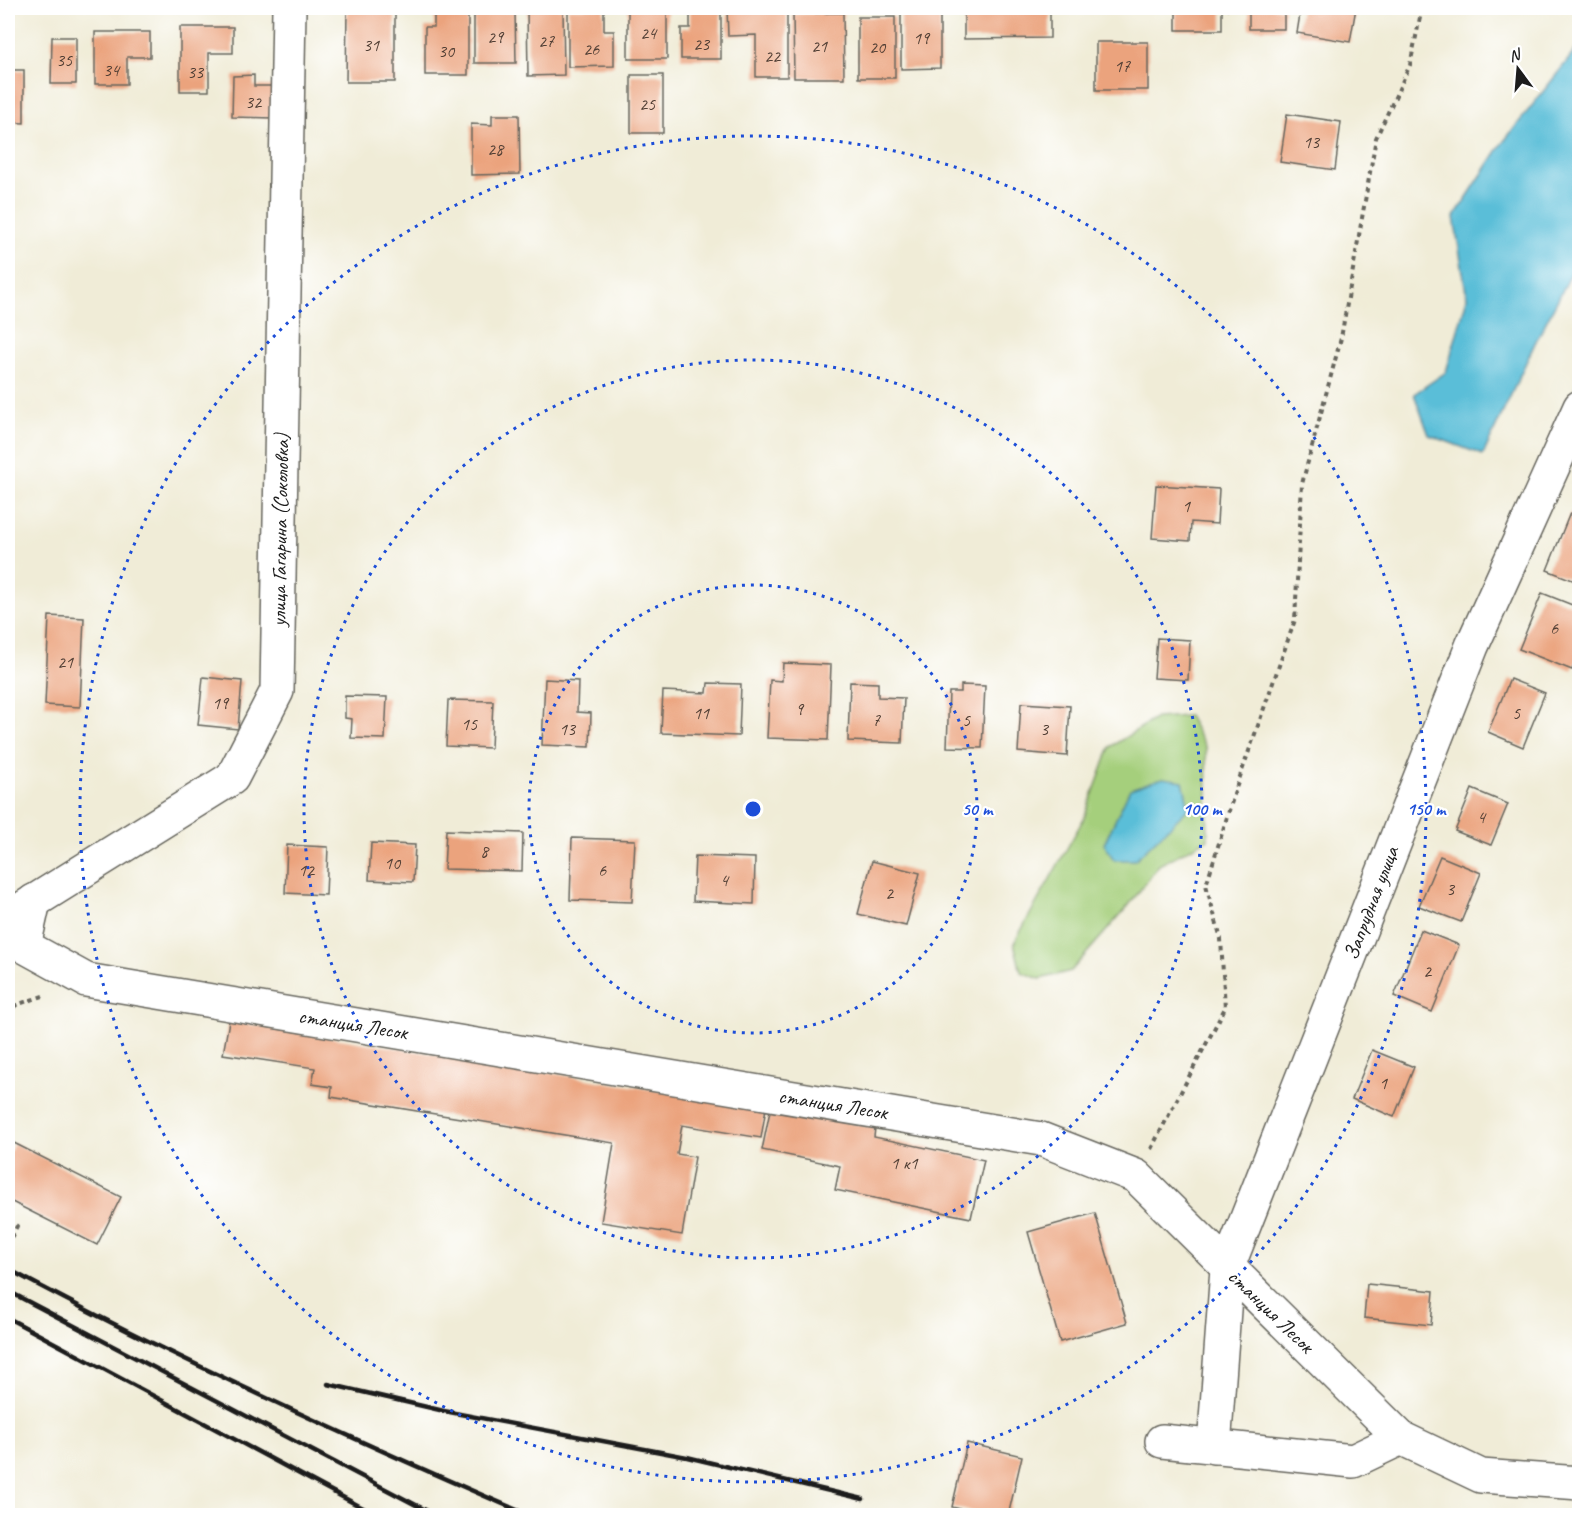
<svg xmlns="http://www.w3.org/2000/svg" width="1587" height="1523" viewBox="0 0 1587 1523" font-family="Caveat,sans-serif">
<rect width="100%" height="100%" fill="#fff"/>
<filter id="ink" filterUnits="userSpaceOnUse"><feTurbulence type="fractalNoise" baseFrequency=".0167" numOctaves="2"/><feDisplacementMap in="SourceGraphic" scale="12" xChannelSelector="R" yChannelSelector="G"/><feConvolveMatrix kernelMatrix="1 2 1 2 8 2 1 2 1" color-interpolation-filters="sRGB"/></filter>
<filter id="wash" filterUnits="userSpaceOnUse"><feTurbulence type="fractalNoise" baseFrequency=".008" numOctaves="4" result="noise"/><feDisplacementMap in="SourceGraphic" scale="24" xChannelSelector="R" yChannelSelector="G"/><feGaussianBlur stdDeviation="1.35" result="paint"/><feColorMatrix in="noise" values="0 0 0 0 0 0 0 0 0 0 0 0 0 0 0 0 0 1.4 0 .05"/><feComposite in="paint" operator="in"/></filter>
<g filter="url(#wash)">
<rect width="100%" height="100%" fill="#f0ecd7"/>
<path fill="#a5cf7b" stroke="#60764c" stroke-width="1.5" d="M1188,716l18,32 2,91 -49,26 -30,40 -58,66 -31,8 -19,-7 -7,-29 70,-125 26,-71 46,-29z"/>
<g fill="#5abed8" stroke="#3b6d7a" stroke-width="1.5">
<path d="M1579,46v213l-44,84 -52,112 -54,-20 -15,-41 32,-22 21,-74 -13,-81 47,-72z"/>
<path d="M1163,778l20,3 6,27 -54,52h-21l-10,-16 26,-55z"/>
</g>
<g id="blocks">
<g fill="#eba37d">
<path d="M347,8h48v74h-49z"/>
<path d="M434,8h34v67h-43v-48h9z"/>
<path d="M527,8h36l1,67 -36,1z"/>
<path d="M568,8h36v23h10v35l-46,1z"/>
<rect x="628" y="8" width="39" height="51"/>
<path d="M690,8h31v51h-40v-31h9z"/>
<path d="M727,8h60v69h-31v-42l-28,1z"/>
<path d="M901,8h39v60l-39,1z"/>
<path d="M964,8h86v30l-86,1z"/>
<path d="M1176,8h61v1l-15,1v20h-46z"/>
<rect x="1249" y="8" width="35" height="21"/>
<path d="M1301,8h55l-6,34 -53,-9z"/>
<path d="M474,12h41l1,51h-42z"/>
<path d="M843,13l1,65h-50l-1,-64z"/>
<rect x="858" y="17" width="37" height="61"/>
<path d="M180,27h53v26h-24v38h-29z"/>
<path d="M95,32h55v25h-23v27h-32z"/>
<path d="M52,37h24v47h-25z"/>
<rect x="1096" y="42" width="52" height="48"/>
<path d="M8,70h16v53l-16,-1z"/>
<path d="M254,75v11h20l-1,32 -41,-1 1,-41z"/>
<rect x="631" y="75" width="32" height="58"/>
<path d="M1287,114l54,8 -6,48 -55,-8z"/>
<path d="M492,115h27l1,59 -49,1v-51l21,1z"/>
<path d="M1156,485l63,4 -2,35 -26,-2 -1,19 -38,-3z"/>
<path d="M1570,513l10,4v66l-33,-13z"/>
<path d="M1542,593l38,15v44l-8,18 -53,-21z"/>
<path d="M49,616l35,2 -4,89 -35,-2z"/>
<path d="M1157,638l33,2 -2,40 -34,-2z"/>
<path d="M783,663l48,2 -3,75 -61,-2 3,-58 12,1z"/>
<path d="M203,677l39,4 -4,48 -40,-4z"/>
<path d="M545,679l33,2 -1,31 14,1 -1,34 -48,-2z"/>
<path d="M1510,679l35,14 -22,54 -35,-15z"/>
<path d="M850,682l28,1v14l26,1 -2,45 -54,-2z"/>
<path d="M708,683l33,1 -2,52 -78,-3 2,-42 44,2z"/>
<path d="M961,685l24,1 -3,62 -35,-1 2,-55h12z"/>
<path d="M345,696l42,1 -2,42 -34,-1 1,-19 -7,-1z"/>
<path d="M448,700l45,1 -2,47 -45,-2z"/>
<path d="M1021,703l49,3 -3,50 -49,-4z"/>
<path d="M1472,789l36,15 -17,41 -36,-14z"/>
<path d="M446,830l77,3 -1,38 -78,-2z"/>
<path d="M572,838l63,2 -3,62 -62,-2z"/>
<path d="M371,843l44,2 -2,37 -44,-2z"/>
<path d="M287,845l41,2 -2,48 -41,-2z"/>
<path d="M695,856l60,2 -1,46 -61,-3z"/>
<path d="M1440,856l41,17 -20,49 -42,-16z"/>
<path d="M872,861l48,12 -14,53 -48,-12z"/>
<path d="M1421,930l38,15 -27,67 -38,-16z"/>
<path d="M229,1021l537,87 -5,30 -79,-13 -5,29 18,3 -13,78 -81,-13 13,-79 -283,-46 1,-10 -20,-3 3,-16 -92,-14z"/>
<path d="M1372,1050l42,17 -20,50 -42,-18z"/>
<path d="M771,1106l104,22 -1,9 110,23 -13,58 -136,-28 5,-24 -78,-16z"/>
<path d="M14,1143l107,54 -24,48 -89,-45v-44z"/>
<path d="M1095,1213l32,110 -67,19 -32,-110z"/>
<path d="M1367,1284l67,7 -3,34 -67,-7z"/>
<path d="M967,1443l55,13 -14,60h-20l-36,-9z"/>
</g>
</g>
</g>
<g filter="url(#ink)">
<use href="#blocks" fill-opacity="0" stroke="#66655d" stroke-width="1.5"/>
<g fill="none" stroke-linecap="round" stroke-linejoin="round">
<defs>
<g id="minor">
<path d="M34,901l-10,45 62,34 955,159 95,37 265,262 80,38 99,7"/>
<path d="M17,912l215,-134 45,-87 12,-683"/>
<path d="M1162,1441l191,20 48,-23"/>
<path d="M1214,1447l13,-178 245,-623 108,-239"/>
</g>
</defs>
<use href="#minor" stroke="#66655d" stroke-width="36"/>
<g stroke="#66655d" stroke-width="4" stroke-dasharray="4.5 4.5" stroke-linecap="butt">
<path d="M8,1014l8,-9 30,-10"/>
<path d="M1151,1149l74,-141 -4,-69 -15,-54 30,-97 59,-168 7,-136 39,-146 35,-200 34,-73 12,-57"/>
<path d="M8,1221l9,5 -9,18"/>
</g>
<use href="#minor" stroke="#fff" stroke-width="33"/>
<g stroke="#1c1c1c" stroke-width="4.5">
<path d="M8,1269c170,91 345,171 523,247"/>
<path d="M8,1291l429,225"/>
<path d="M8,1318l370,198"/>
<path d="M328,1384l116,27 243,46 176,42"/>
</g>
</g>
</g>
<g fill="none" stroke="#1d4ed8" stroke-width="3" stroke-dasharray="3 6">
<circle cx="753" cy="809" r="224"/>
<circle cx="753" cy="809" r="449"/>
<circle cx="753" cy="809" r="673"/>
</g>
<g text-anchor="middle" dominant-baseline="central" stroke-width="4.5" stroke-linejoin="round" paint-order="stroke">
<g font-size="18" fill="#503e34">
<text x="648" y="33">24</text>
<text x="495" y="37">29</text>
<text x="921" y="38">19</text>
<text x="546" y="41">27</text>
<text x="701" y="44">23</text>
<text x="371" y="45">31</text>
<text x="819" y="46">21</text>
<text x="877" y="47">20</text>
<text x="591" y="49">26</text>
<text x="446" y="51">30</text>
<text x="772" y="56">22</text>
<text x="64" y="60">35</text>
<text x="1122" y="66">17</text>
<text x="111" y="70">34</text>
<text x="195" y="72">33</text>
<text x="253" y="102">32</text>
<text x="647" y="104">25</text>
<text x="1311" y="142">13</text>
<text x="495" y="149">28</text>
<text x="1186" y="506">1</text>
<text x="1554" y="628">6</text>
<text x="65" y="662">21</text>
<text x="220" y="703">19</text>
<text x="799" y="709">9</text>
<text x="701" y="713">11</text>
<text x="1516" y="713">5</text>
<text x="876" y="720">7</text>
<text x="966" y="720">5</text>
<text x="469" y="724">15</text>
<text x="567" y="729">13</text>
<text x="1044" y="729">3</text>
<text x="1481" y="817">4</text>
<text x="484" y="851">8</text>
<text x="392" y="863">10</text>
<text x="306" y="870">12</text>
<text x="602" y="870">6</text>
<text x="724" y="880">4</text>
<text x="1450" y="889">3</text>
<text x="889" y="893">2</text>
<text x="1427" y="971">2</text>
<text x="1383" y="1083">1</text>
<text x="904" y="1163">1 к1</text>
</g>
<g font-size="21" fill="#1c1c1c" stroke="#fff">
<text transform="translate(280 530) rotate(-89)">улица Гагарина (Соколовка)</text>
<text transform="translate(1371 903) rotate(-69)">Запрудная улица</text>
<text transform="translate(353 1024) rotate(9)">станция Лесок</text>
<text transform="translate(833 1104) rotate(9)">станция Лесок</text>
<text transform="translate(1271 1311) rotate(44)">станция Лесок</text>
</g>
</g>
<circle cx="753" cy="809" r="9" fill="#1d4ed8" stroke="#fff" stroke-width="3"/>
<g font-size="18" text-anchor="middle" font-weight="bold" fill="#1d4ed8" stroke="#fff" stroke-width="4.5" stroke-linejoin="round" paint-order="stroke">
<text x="977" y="815">50 m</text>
<text x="1202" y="815">100 m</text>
<text x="1426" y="815">150 m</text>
</g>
<rect width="1587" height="1523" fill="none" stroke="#fff" stroke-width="30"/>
<g transform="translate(1518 69) rotate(344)" stroke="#ffffff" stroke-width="4.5" paint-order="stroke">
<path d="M0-4.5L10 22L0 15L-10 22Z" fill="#1c1c1c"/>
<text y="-9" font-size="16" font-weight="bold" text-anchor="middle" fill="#1c1c1c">N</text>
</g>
</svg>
